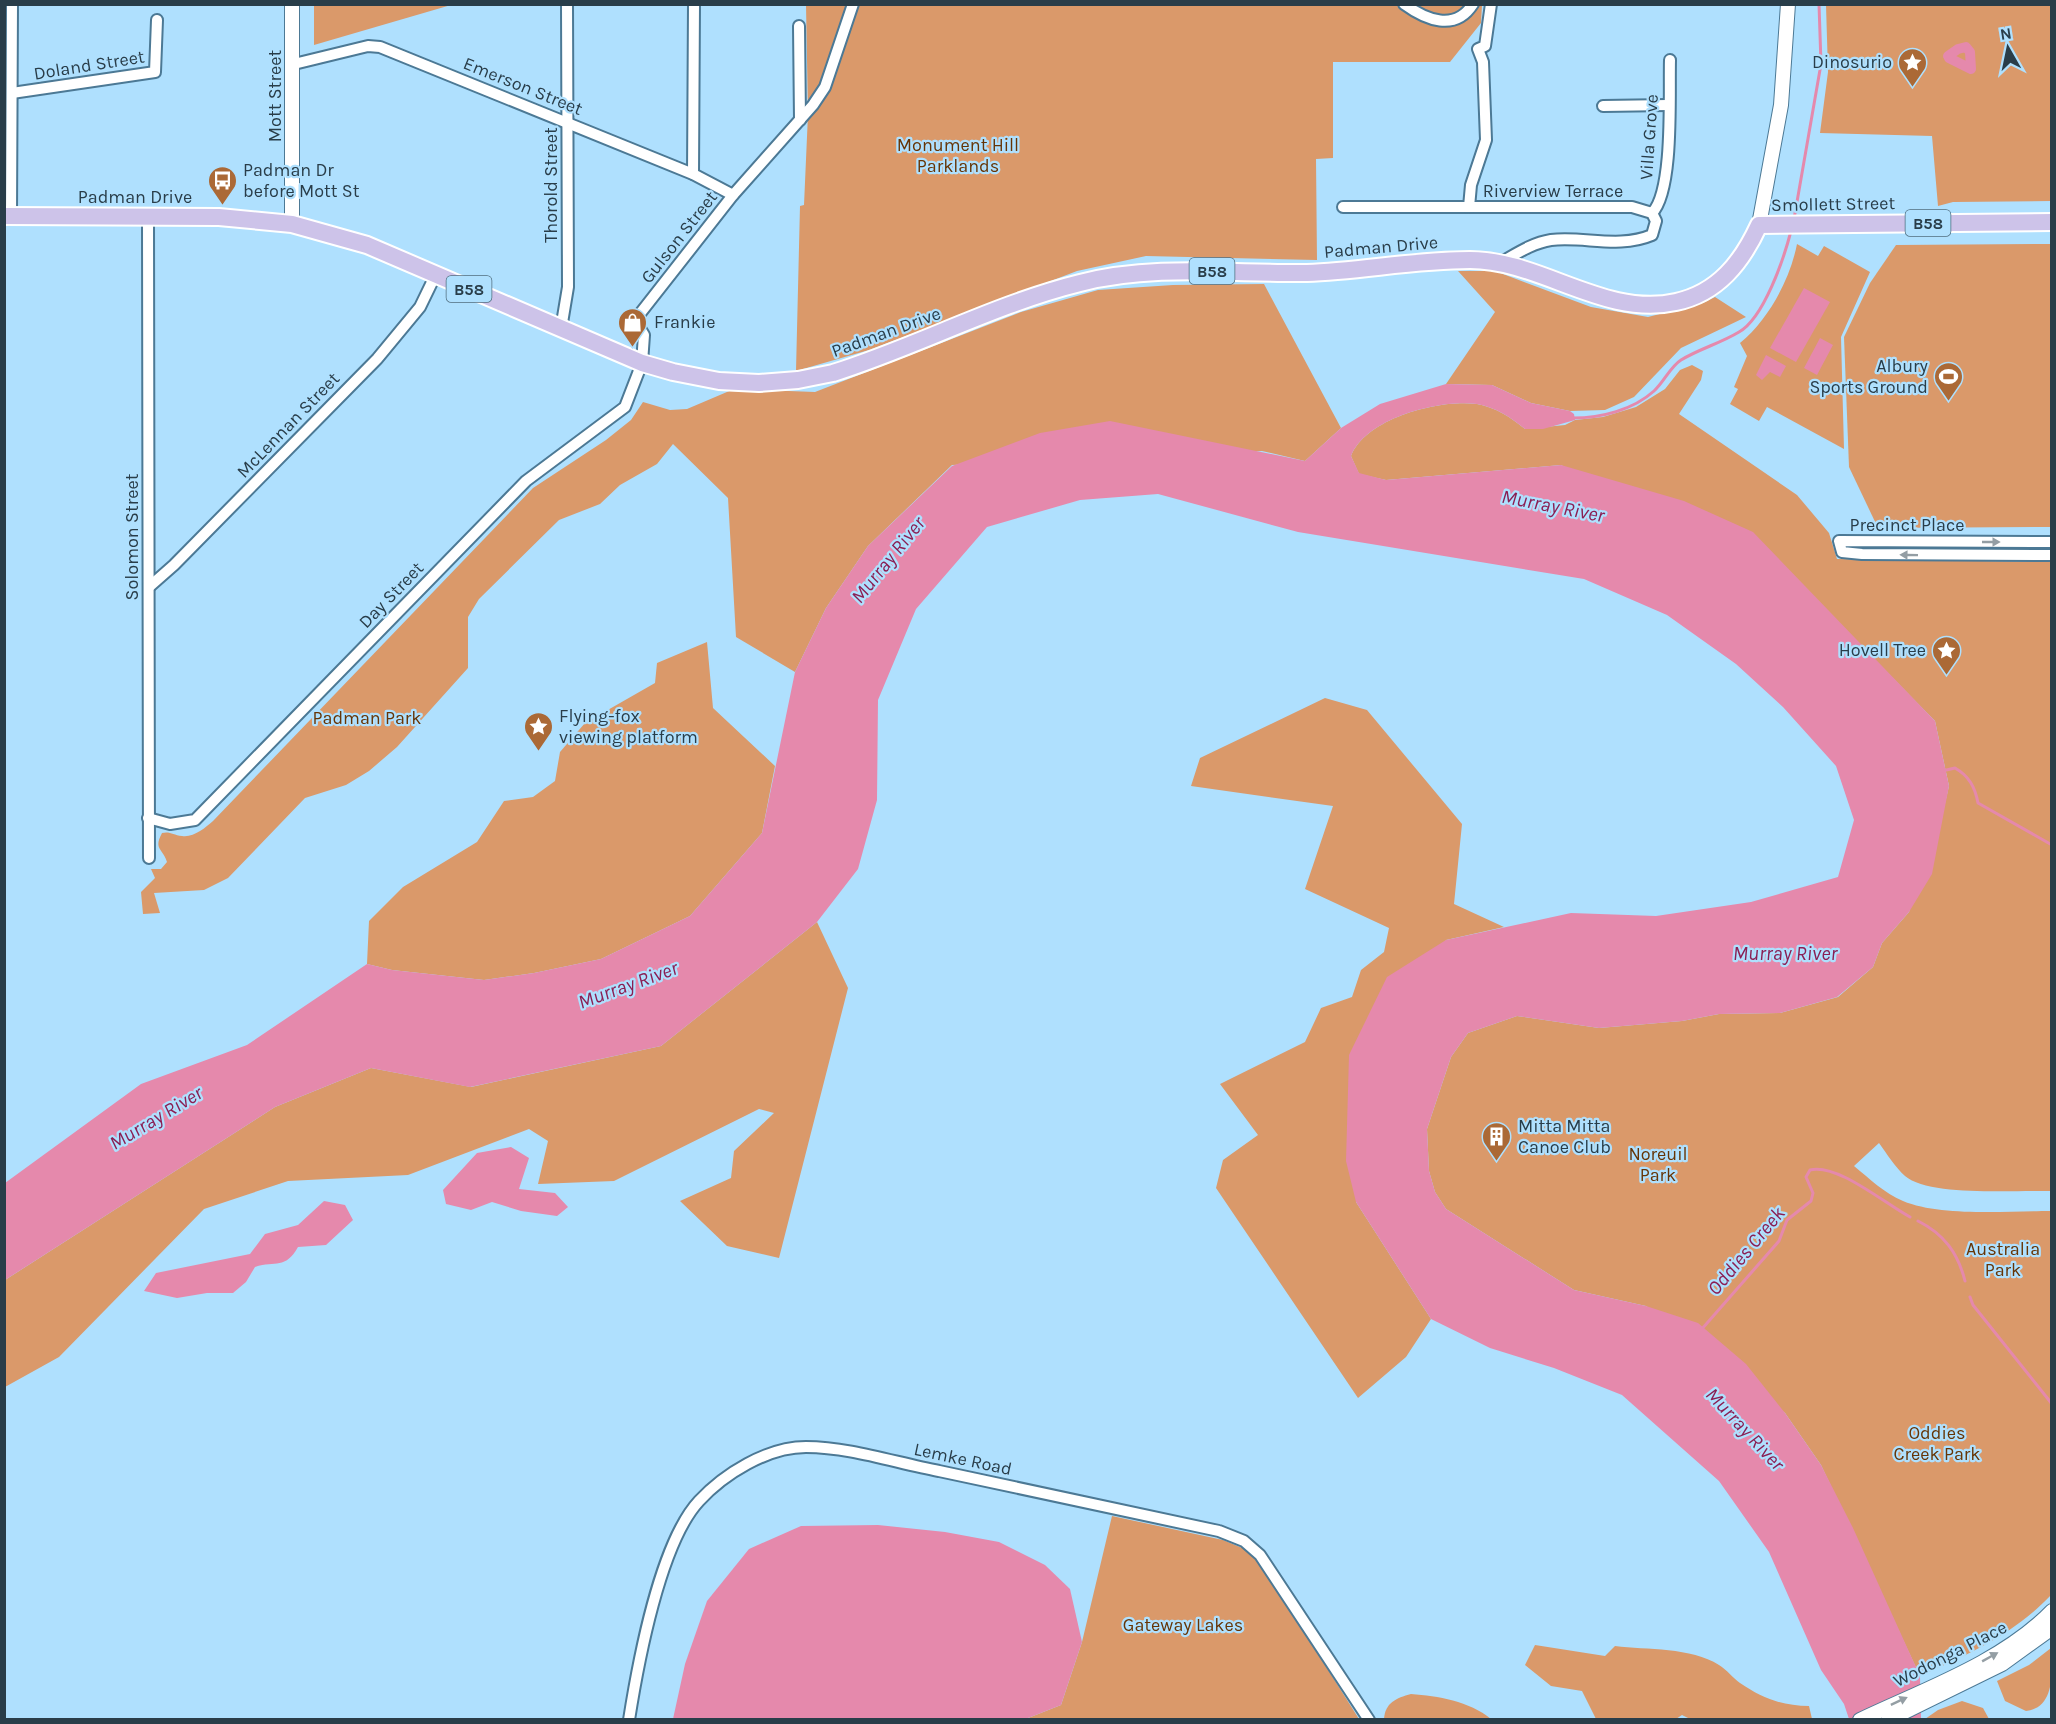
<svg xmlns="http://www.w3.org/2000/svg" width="2056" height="1724" viewBox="0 0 2056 1724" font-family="Karla,sans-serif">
<rect width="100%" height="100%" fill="#afe0fe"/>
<g fill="#da996a">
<path d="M314,5v-1l137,1 -137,40z"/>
<path d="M806,5h676l-1,18 -31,39h-117v96l-17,1 1,101 -171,-4 -69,15 -208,79 -73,21 4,-165 4,-1 4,-91z"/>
<path d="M1826,5h225v196l-98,1 -15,4 -6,-70 -112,-3 8,-61z"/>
<path d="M1797,244l21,12 6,-10 46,26 -29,65 3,112 -77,-42 -8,14 -29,-17 8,-15 -4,-2 13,-31 -7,-13c28,-23 50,-63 57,-99z"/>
<path d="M2051,244v283l-173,1 -29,-61 -5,-130 26,-54 26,-38z"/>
<path d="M1458,271h37l96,36 57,10 55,-14 12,-6 31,20 -65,31 -47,49 -29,13 -35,1 -39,-8 -39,-18 -46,-1 49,-72z"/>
<path d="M1264,284l77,144 -36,33 -43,-10 -310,14 -84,81 -42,62 -31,64 -59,-35 -8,-139 -55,-54 -16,20 -37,21 -20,19 -41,16 -80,79 -11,18v51l-71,79 -28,24 -23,14 -41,13 -77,80 -24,12 -50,3 6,20 -17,1 -2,-22 14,-14 -4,-9h10l6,-7c-4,-14 -14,-12 -5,-29 8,-2 11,2 20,3 11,2 23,-8 31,-15l320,-333 73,-48 25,-20 12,-18 27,8 17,-1 47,-20 81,3 206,-80 77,-22 75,-5z"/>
<path d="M1692,365l11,6 -2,9 -22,34 118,81 32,38 8,26 214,3v629c-32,-1 -122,6 -146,-15 -10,-9 -18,-22 -26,-33l-25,23c16,13 30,27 49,35 38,16 107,10 148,10v384c-37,39 -82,59 -131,81l-99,-211 -36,-52 -139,-107 -72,-16 -128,-81 -11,-17 -6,-21 -2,-42 24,-72 17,-24 49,-17 82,12 83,-7 37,-7 61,-1 58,-16 35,-30 9,-24 27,-31 33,-96 7,-30 -14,-65 -113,-115 -261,-141 -175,15 -27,-6 -8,-18c15,-38 88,-57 126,-52 18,3 35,14 48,25l40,-4 10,-5 28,-3 33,-10 29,-18 15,-19z"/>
<path d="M707,642l6,66 62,58 -13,67 -72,83 -31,15 -58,28 -67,14 -50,7 -92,-10 -25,-6 2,-43 34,-34 74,-45 27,-41 29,-4 22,-16 5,-29 25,-29 70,-40 2,-20z"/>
<path d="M1325,698l42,12 95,114 -8,80 50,23 -58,13 -90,262 75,117 -25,38 -48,41 -142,-210 7,-28 35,-25 -38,-51 85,-42 16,-34 31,-11 9,-27 23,-18 5,-24 -84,-39 28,-83 -142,-20 9,-28z"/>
<path d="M817,922l31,66 -69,270 -52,-12 -47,-45 51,-23 3,-27 40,-38 -15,-4 -145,72 -76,3 10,-43 -19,-12 -121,46 -120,6 -84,28 -145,148 -54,30v-107l270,-173 96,-39 100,19 190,-41z"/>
<path d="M1112,1516l111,24 24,10 16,16 96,153 -336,1 38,-15 21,-63z"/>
<path d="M1535,1645l70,11 10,-10c32,4 76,1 104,19 8,5 14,13 21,18 22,15 42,23 69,23l3,13 -120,1 -10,-5 -6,4h-80l-14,-28 -31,-5 -26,-21z"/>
<path d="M2051,1648c1,22 5,60 -25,63l-21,-10 -8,-20 32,-16z"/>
<path d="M1411,1694c27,2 58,7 80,25h-107c1,-16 12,-21 27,-25z"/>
<path d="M1962,1701l21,7 6,11h-64l13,-9z"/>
</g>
<g fill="#e589ac">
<path d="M1804,288l26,14 -34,60 -26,-14z"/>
<path d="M1820,338l13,7 -16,30 -13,-7z"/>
<path d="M1766,355l20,11 -6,11 -10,-5 -8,8 -6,-5z"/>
<path d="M1446,384l46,1 39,18 39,8 4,3 1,6 -32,9h-18c-13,-11 -30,-22 -48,-25 -38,-5 -111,14 -126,52l8,17 27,7 175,-15 123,36 69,31 182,189 14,65 -17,88 -23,38 -27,31 -9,24 -36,30 -57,16 -61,1 -37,7 -83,7 -82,-12 -49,17 -17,24 -24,72 2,42 6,21 11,17 128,81 72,16 52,17 48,41 39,49 36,52 32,63 67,148 1,43h-72l-5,-15 -23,-34 -52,-118 -50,-71 -97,-86 -68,-27 -64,-20 -59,-29 -75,-117 -10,-41 3,-106 38,-78 59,-37 125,-27 85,3 95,-14 87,-25 16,-57 -18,-54 -53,-59 -47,-43 -69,-49 -83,-36 -286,-47 -140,-38 -78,6 -93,27 -71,82 -38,91 -1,100 -19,69 -41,53 -156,124 -191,41 -99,-19 -96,39 -270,173v-97l136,-99 106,-39 120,-81 25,6 92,10 50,-7 67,-14 89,-43 72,-83 33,-161 31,-64 42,-62 84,-80 88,-33 70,-12 195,40 36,-33 39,-24z"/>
<path d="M511,1147l18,11 -10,31 36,4 13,14 -11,9 -36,-5 -29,-9 -21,8 -25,-6 -3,-14 34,-37z"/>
<path d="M324,1201l21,4 8,15 -27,25 -28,2c-13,23 -22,13 -43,20l-9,15 -13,11h-26l-30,5 -33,-7 12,-18 94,-19 15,-20 33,-9z"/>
<path d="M878,1525l67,7 54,10 46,23 25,24 12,53 -21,63 -38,15 -350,-1 12,-55 22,-63 42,-52 52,-23z"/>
</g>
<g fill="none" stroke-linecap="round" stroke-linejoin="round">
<g stroke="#e589ac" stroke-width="3">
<path d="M1794,219l27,-155 -2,-60"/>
<path d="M1573,418c28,0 60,-8 81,-27 10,-9 16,-24 27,-31 18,-11 40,-17 58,-28 25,-14 45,-74 52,-101"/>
<path d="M1942,771l13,-3c14,8 20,19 23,35l74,42"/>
<path d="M1918,1221c26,13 40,32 47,60"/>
<path d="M1970,1297l3,8 79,99"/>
<path d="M1701,1330l78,-89 8,-21 24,-19 2,-8 -7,-16 4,-7c27,-7 74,33 100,47"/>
</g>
<path stroke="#e589ac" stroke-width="10" d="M1948,56l10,-7 8,-2 4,5 1,17 -22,-11"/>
<defs>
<g id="street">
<path d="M1404,4c22,16 51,28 69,0"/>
<path d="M799,26l1,94"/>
<path d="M294,64l74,-18 12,1 313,127 40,21"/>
<path d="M12,93l143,-21 2,-52"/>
<path d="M1603,106l65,-1"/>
<path d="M693,174l1,-170"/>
<path d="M1343,207h289l20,6 4,8 -4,14c-33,14 -68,1 -101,5 -19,3 -35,14 -51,23"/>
<path d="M1469,207l2,-22 15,-45 -3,-78 -5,-13 7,-3 6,-42"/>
<path d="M1652,213c22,-22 17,-119 18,-153"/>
<path d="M11,216l1,-212"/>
<path d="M148,217l1,641"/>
<path d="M561,329l7,-42 -1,-283"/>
<path d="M2052,542l-213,-1 3,11 20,2 190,1"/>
<path d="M149,587l25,-22 203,-206 43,-52 16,-33"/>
<path d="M148,818l22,6 25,-4 331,-339 99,-74 17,-44 2,-28 -9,-15 98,-125 80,-90 12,-18 28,-83"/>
<path d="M629,1720c9,-57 31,-177 70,-219 25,-27 68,-54 107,-54 44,0 90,16 133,24 94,20 187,40 280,60l25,10 16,14 109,165"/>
</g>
<g id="secondary">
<path d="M292,4v220"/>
<path d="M1759,225l22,-120 7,-101"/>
<path d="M1860,1720c63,-30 143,-58 192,-109"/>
<path d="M1888,1720l114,-56 50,-36"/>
</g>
<path id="primary" d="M4,216l215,1 73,7 75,21 275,118 31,9 46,9 40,2 39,-3 35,-7c83,-26 162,-69 247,-90 74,-19 151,-9 227,-10 54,-2 108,-13 163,-13 71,0 134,58 206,42 42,-9 66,-40 83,-77l293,-3"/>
</defs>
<use href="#street" stroke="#4c7995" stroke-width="14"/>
<use href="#secondary" stroke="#4c7995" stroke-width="16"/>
<use href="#primary" stroke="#fff" stroke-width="20"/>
<use href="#street" stroke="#fff" stroke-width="10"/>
<use href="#secondary" stroke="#fff" stroke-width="14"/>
<use href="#primary" stroke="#cdc3e9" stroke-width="16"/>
</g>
<defs><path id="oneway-solid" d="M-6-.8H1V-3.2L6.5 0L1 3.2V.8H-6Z" transform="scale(1.5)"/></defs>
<g fill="#949ea4">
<use href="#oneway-solid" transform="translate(1991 542)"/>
<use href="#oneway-solid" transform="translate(1909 555) rotate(-179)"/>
<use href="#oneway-solid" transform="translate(1990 1657) rotate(-29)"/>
<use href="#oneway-solid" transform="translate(1899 1701) rotate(-25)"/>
</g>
<defs>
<symbol id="sight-pin" viewBox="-11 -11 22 30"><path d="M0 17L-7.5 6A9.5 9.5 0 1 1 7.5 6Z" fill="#ab6936" stroke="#afe0fe"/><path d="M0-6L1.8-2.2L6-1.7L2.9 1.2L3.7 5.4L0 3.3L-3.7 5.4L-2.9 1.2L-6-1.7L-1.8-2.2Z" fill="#fff"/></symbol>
<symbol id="bus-pin" viewBox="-11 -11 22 30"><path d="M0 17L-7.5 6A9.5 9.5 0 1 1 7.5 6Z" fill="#ab6936" stroke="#afe0fe"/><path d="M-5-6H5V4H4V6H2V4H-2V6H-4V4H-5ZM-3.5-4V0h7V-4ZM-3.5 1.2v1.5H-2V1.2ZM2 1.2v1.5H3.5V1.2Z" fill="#fff"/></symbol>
<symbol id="shop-pin" viewBox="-11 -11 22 30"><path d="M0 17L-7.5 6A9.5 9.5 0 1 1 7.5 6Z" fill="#ab6936" stroke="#afe0fe"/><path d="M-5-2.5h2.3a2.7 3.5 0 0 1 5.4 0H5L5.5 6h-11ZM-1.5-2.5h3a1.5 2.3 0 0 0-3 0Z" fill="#fff"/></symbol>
<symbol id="stadium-pin" viewBox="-11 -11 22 30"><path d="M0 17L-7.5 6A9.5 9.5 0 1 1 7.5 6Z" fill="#ab6936" stroke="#afe0fe"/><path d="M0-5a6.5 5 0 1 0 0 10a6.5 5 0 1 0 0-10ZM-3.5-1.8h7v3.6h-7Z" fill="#fff"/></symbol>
<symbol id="building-pin" viewBox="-11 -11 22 30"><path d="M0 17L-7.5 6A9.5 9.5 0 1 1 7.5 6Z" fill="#ab6936" stroke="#afe0fe"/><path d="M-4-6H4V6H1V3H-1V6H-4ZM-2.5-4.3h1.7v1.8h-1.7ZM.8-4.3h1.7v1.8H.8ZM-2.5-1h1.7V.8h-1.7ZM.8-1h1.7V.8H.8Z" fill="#fff"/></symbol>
</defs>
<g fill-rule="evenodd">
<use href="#sight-pin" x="1896" y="46" width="33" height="45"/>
<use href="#bus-pin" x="206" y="164" width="33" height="45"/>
<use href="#shop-pin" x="616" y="306" width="33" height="45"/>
<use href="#stadium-pin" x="1932" y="360" width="33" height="45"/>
<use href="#sight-pin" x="1930" y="634" width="33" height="45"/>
<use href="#sight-pin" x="522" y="710" width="33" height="45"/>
<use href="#building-pin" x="1480" y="1120" width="33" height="45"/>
</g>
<g text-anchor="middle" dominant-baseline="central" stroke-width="4.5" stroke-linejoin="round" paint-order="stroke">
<g fill="#afe0fe" stroke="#516e7f" stroke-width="1.5">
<rect x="1905.5" y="210" width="45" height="26" rx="4.5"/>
<rect x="1189.5" y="258" width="45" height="26" rx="4.5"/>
<rect x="446.5" y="276" width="45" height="26" rx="4.5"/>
</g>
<g font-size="16" font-weight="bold" fill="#293d49">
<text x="1928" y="223">B58</text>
<text x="1212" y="271">B58</text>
<text x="469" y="289">B58</text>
</g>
<g font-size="18" fill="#293d49" stroke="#afe0fe" text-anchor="start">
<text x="1892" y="62" text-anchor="end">Dinosurio</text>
<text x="243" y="170">Padman Dr<tspan x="243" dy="21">before Mott St</tspan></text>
<text x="654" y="322">Frankie</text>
<text x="1928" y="366" text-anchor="end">Albury<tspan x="1928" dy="21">Sports Ground</tspan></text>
<text x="1926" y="650" text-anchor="end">Hovell Tree</text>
<text x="559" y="716">Flying-fox<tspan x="559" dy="21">viewing platform</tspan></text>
<text x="1518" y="1126">Mitta Mitta<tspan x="1518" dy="21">Canoe Club</tspan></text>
</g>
<g font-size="18" fill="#293d49" stroke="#afe0fe">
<text transform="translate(89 65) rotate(-9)">Doland Street</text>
<text transform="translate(523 86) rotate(22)">Emerson Street</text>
<text transform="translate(275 96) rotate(-90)">Mott Street</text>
<text transform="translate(1649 137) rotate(-86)">Villa Grove</text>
<text transform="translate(551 185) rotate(-90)">Thorold Street</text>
<text x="1553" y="191">Riverview Terrace</text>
<text x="135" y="197">Padman Drive</text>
<text transform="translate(1833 204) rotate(-1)">Smollett Street</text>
<text transform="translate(679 237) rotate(-52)">Gulson Street</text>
<text transform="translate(1381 247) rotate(-5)">Padman Drive</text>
<text transform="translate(886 332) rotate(-20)">Padman Drive</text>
<text transform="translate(288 425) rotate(-46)">McLennan Street</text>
<text x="1907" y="525">Precinct Place</text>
<text transform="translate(132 537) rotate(-90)">Solomon Street</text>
<text transform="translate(391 595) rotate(-46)">Day Street</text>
<text transform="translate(963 1459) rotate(12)">Lemke Road</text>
<text transform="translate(1950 1654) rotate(-27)">Wodonga Place</text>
</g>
<g font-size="18" fill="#663405" stroke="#afe0fe">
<text x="958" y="145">Monument Hill<tspan x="958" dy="21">Parklands</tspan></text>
<text x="367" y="718">Padman Park</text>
<text x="1658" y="1154">Noreuil<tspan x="1658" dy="21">Park</tspan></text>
<text x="2003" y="1249">Australia<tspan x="2003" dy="21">Park</tspan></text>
<text x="1937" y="1433">Oddies<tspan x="1937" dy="21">Creek Park</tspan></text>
<text x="1183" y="1625">Gateway Lakes</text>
</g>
<g font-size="20" font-style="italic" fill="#8a1e53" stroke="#afe0fe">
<text transform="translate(1553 506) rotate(11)">Murray River</text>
<text transform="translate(888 560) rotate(-51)">Murray River</text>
<text x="1785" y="953">Murray River</text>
<text transform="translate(628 985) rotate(-20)">Murray River</text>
<text transform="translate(156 1118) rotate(-31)">Murray River</text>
<text transform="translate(1746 1251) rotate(-50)">Oddies Creek</text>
<text transform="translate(1745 1429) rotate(47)">Murray River</text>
</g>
</g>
<rect width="2056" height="1724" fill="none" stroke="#293d49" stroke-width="12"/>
<g transform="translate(2008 48) rotate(351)" stroke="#afe0fe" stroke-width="4.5" paint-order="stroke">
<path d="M0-4.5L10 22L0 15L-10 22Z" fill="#293d49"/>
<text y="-9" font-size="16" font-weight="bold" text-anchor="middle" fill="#293d49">N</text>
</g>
</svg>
